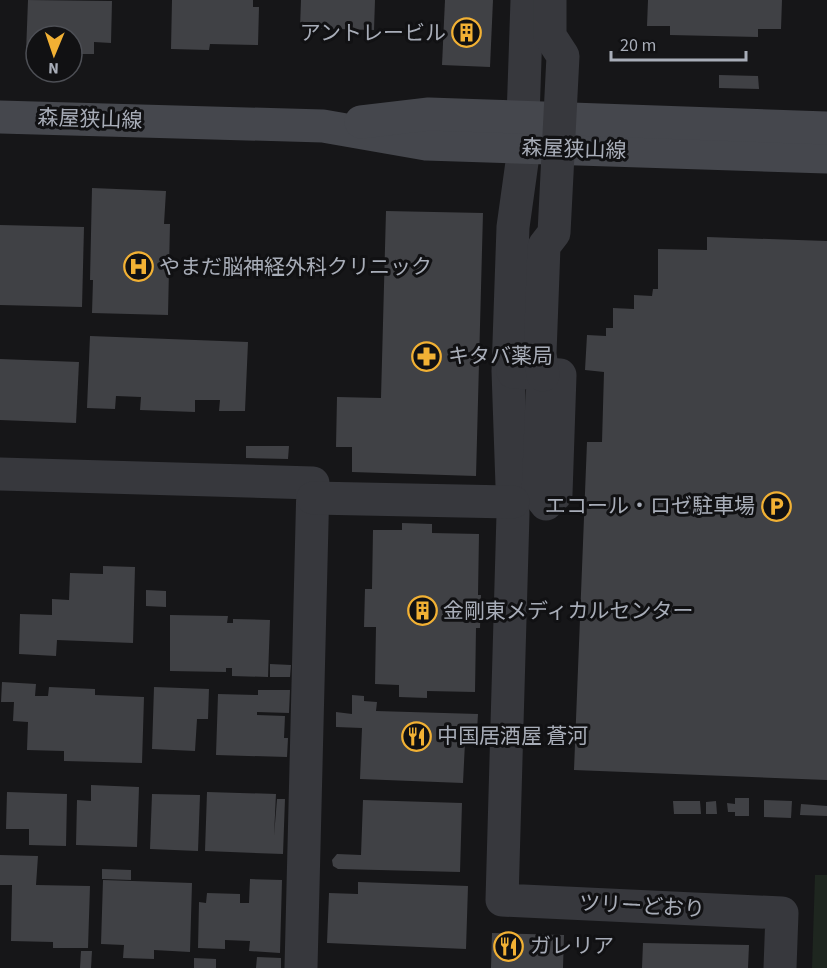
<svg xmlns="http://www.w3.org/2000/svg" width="827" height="968" viewBox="0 0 827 968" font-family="'Source Sans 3','Noto Sans JP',sans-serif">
<rect width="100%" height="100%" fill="#161618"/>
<path fill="#1e261f" d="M815,875h12v93h-15z"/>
<g fill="#404145">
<path d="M28,0l84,1 -1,42 -17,-1v12h-22v-18h-36v17h-10z"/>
<path d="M172,0h81v7h6l-1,38 -48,-1 -1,6 -38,-1z"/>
<path d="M301,0h74l-1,30 -74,-2z"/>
<path d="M445,0h48l-3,67 -48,-2z"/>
<path d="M648,0h134l-1,29h-23v8l-88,-2v-9h-23z"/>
<path d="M719,75l39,1 1,13 -40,-1z"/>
<path d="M92,188l74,3 -2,33h6l-2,91 -76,-2 1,-33h-3z"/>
<path d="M386,211l97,2 -7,263 -124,-4v-25h-16l1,-50 44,1z"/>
<path d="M0,225l84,2 -2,80 -82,-2z"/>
<path d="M707,237l120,4v539l-253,-10 13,-328h15l2,-70 -19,-2 2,-35 19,1v-8h7v-20l21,1v-14l18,1 1,-7h5v-40l49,1z"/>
<path d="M90,336l158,6 -3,69h-26l1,-11h-25v12l-55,-2 1,-13 -25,-1 -1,13 -28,-1z"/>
<path d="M0,359l79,3 -3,61 -76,-3z"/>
<path d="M246,446h43l-1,13 -42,-1z"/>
<path d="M402,523l30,1v9l47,1 -1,61h3l-1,33h-4l-1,64 -48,-1v7l-28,-1v-12l-24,-1 1,-57h-12l1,-38h7l1,-59h29z"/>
<path d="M103,566l32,1 -2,76 -76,-3 -1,16 -37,-2 1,-40 32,1v-16l17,1 1,-27 33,1z"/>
<path d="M146,590l20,1v16l-20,-1z"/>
<path d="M170,615l58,1 -1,7h6v-4l37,1 -2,57 -36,-1v-8h-6v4l-56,-1z"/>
<path d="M270,664l21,1 -1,12h-20z"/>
<path d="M2,682l34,2 -1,12h13l1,-9 46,2v6l49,2 -2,66 -78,-2v-10l-37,-1 1,-28 -15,-1 1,-19h-13z"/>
<path d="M154,687l55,2 -1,30h-11l-2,32 -43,-2z"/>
<path d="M258,690h32l-1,23 -32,-1v3l28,1 -1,22h4l-1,19 -71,-2 2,-61 40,1z"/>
<path d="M352,695l12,1v5l13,1 -1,9 102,3 -1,17 -12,11 -2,41 -103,-4 2,-51 -26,-1v-15l16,2z"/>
<path d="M91,785l48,2 -2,60 -61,-2 1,-45 14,1z"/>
<path d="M7,792l60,2 -1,52 -37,-1v-16h-23z"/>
<path d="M207,792l69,2 -2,42 3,-37h8l-2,55 -78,-3z"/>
<path d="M152,794l48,1 -2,56 -48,-2z"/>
<path d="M735,798h14v18h-14v-4h-7l-1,-9 8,1z"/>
<path d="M363,800l99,3 -2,69 -122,-3 -5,-3 -1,-6 5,-6 24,1z"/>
<path d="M764,800l28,1 -1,17 -27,-1z"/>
<path d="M673,801h27l1,13h-27z"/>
<path d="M716,801l1,13h-11v-12z"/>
<path d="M801,804l26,2v10l-27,-1z"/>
<path d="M0,855l38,1 -2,29 54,1 -2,62h-35v-6l-42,-1 1,-56h-12z"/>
<path d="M102,869l29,1v10l-29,-1z"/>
<path d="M250,879l32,1 -2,73 -31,-2 1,-10 -25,-1v9l-27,-1 1,-46 7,1 1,-10 33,1v9h9z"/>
<path d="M103,880l89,3 -2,69 -36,-2v9l-31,-1 1,-13 -23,-1z"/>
<path d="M358,882l110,4 -2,63 -139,-6 2,-50 29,1z"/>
<path d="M492,933l72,2 -1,33h-72z"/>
<path d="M643,943l106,2 -1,23h-106z"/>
<path d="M81,951h11l-1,17h-11z"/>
<path d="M257,957l24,1v10h-25z"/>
<path d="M194,958l22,1v9h-22z"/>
</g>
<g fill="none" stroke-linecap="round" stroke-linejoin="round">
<g stroke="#37383d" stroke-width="33">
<path d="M523,118l4,-118"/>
<path d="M524,148l-11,79 -5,144 5,143 -11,386 280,13 -2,55"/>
<path d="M513,372l47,3 -4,119 -10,10 -8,-10 5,-119"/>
<path d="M0,474l313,9 -12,485"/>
<path d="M313,498l200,4"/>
</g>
<g stroke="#45474d" stroke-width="33">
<path d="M0,117l323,9 103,18 401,13"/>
<path d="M361,122l68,-8 398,14"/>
</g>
<path stroke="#37383d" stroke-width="33" d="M543,375l-3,-21 4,-108 10,-13 9,-177 -13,-20v-36"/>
</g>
<defs>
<symbol id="building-ring" viewBox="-11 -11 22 22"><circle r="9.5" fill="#111113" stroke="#f2b134" stroke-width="1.5"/><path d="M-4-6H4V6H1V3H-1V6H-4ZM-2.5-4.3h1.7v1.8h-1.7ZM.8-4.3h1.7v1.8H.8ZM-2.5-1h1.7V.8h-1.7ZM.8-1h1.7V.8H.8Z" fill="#f2b134"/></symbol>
<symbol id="hospital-ring" viewBox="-11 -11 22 22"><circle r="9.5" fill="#111113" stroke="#f2b134" stroke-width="1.5"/><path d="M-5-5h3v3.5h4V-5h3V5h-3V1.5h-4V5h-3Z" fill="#f2b134"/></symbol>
<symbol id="pharmacy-ring" viewBox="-11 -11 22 22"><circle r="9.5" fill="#111113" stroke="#f2b134" stroke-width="1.5"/><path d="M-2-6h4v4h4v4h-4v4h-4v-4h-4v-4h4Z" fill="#f2b134"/></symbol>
<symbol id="parking-ring" viewBox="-11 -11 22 22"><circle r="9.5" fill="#111113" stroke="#f2b134" stroke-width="1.5"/><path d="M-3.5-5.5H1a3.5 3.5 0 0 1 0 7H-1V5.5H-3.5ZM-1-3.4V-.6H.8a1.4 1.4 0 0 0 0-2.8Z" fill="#f2b134"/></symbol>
<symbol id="restaurant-ring" viewBox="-11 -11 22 22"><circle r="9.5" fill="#111113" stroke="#f2b134" stroke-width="1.5"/><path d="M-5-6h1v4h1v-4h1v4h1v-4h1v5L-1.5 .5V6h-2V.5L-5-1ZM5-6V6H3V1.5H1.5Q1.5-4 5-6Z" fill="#f2b134"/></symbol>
</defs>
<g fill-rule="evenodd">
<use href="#building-ring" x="450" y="16" width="33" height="33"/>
<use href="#hospital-ring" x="122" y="250" width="33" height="33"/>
<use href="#pharmacy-ring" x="410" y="340" width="33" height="33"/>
<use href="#parking-ring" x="760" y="490" width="33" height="33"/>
<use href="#building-ring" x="406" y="594" width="33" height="33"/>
<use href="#restaurant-ring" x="400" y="720" width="33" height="33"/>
<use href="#restaurant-ring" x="492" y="930" width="33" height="33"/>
</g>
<g text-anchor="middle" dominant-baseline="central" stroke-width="6" stroke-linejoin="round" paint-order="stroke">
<g font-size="21" fill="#a8adb8" stroke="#111113" text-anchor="start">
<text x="446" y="33" text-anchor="end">アントレービル</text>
<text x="159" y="267">やまだ脳神経外科クリニック</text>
<text x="448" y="356">キタバ薬局</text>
<text x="755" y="506" text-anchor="end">エコール・ロゼ駐車場</text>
<text x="443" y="611">金剛東メディカルセンター</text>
<text x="437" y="736">中国居酒屋 蒼河</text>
<text x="530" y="946">ガレリア</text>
</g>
<g font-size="21" fill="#a8adb8" stroke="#111113">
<text transform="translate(90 119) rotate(2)">森屋狭山線</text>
<text transform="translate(574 149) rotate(2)">森屋狭山線</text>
<text transform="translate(642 906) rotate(3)">ツリーどおり</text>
</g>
</g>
<g transform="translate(54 54) rotate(182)"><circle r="28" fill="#111113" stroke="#4d4f55" stroke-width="1.5"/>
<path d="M0-4.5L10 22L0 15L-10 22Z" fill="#f2b134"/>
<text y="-9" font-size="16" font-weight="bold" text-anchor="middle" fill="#a8adb8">N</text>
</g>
<path d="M611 51v9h135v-9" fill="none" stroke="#a8adb8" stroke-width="3"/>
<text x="620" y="51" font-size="18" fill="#a8adb8" stroke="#111113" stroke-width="4.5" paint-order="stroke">20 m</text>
</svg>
